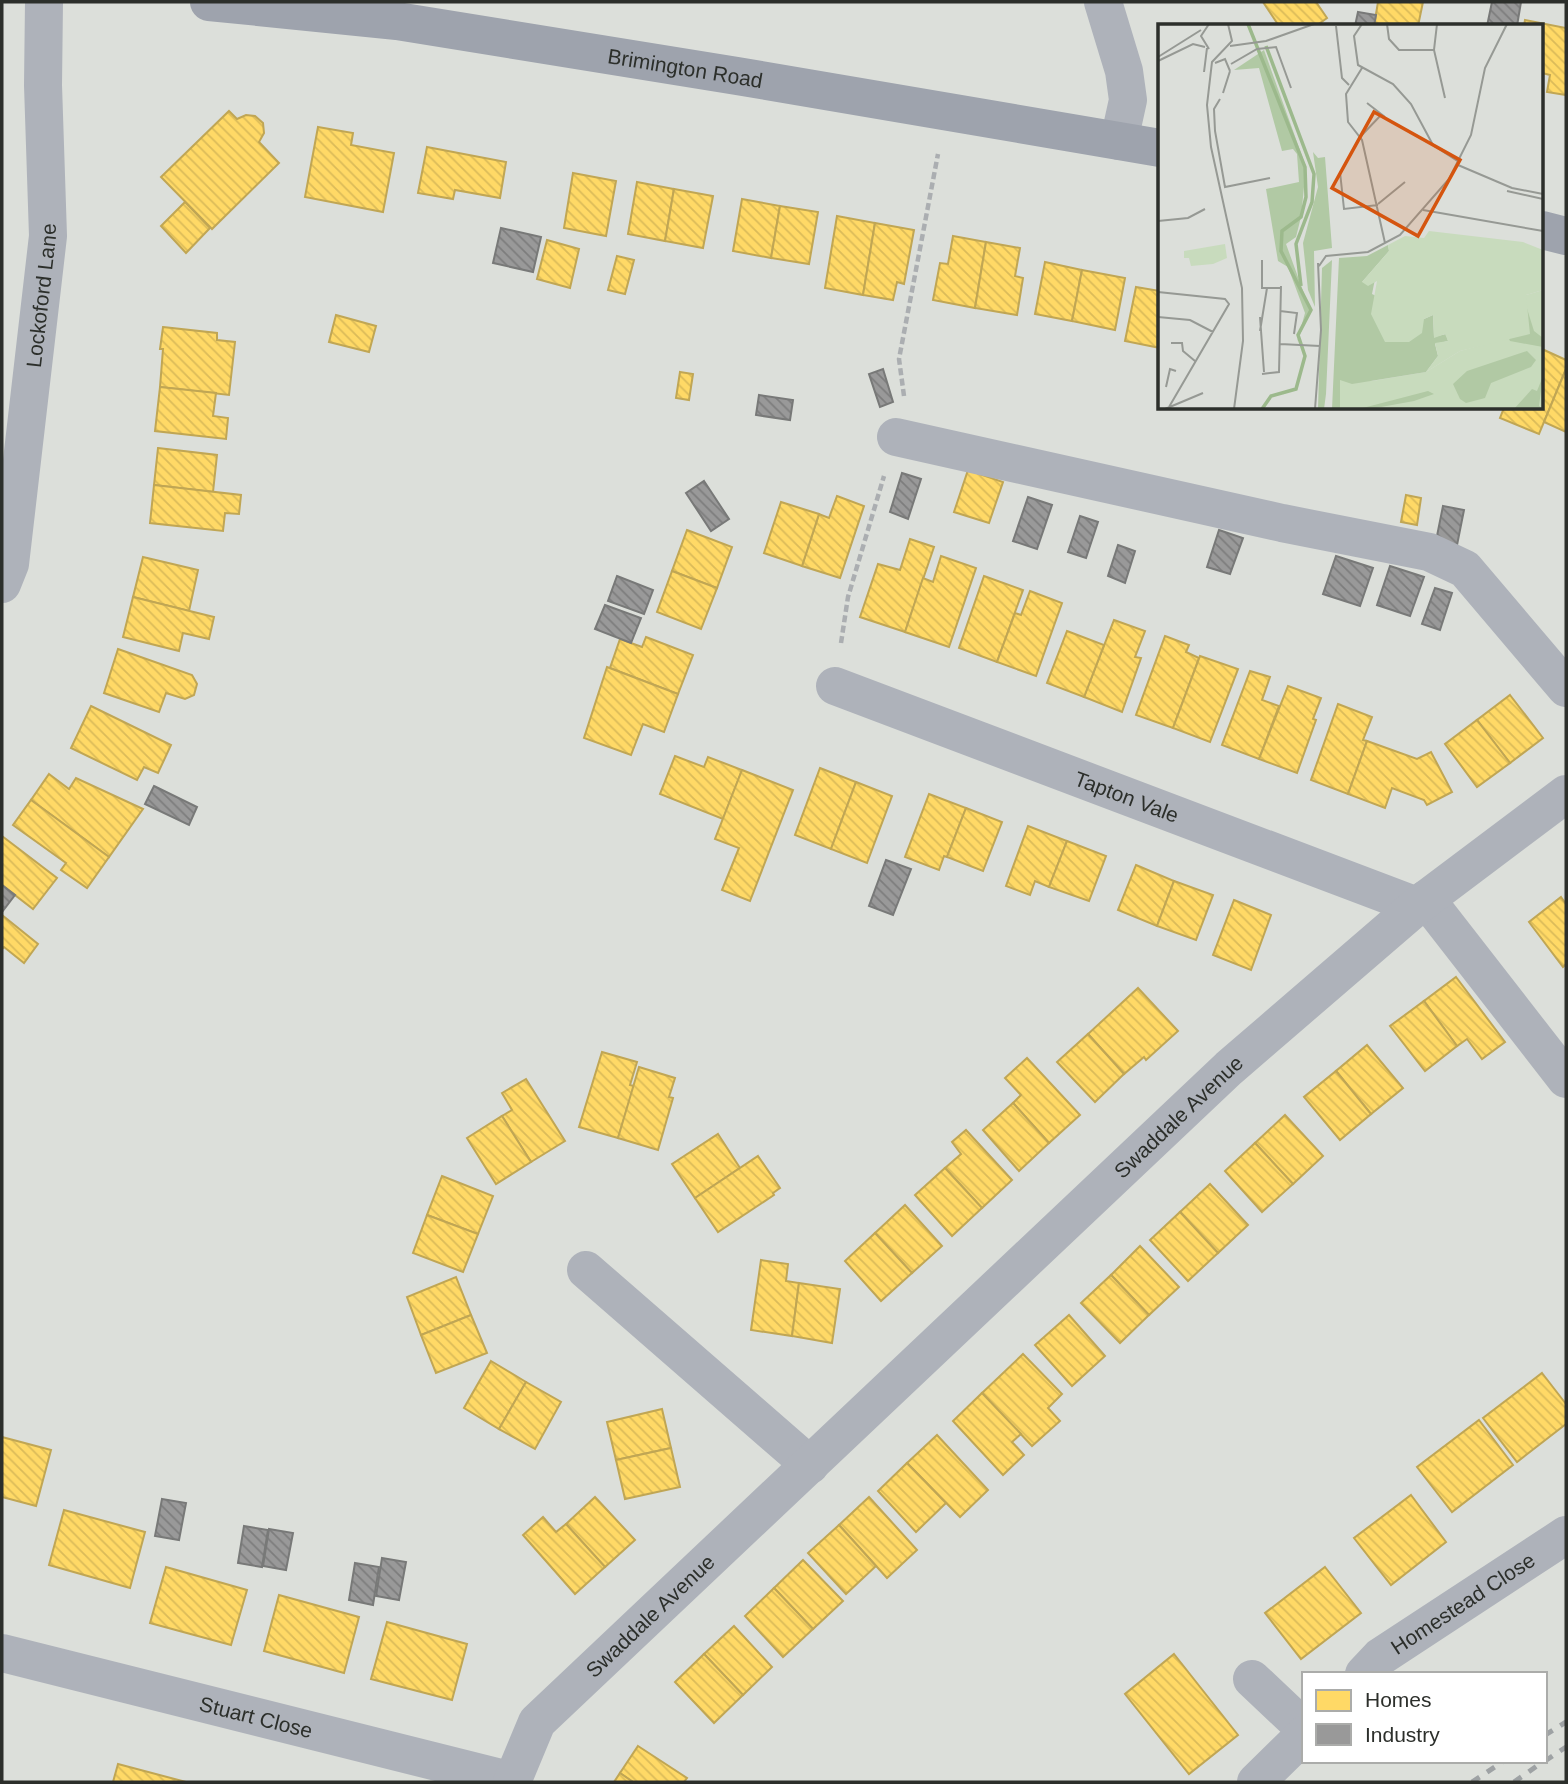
<svg xmlns="http://www.w3.org/2000/svg" width="1568" height="1784" viewBox="0 0 1568 1784" font-family="Helvetica,sans-serif">
<defs>
<pattern id="homes-back-hatch" width="6" height="6" patternUnits="userSpaceOnUse" patternTransform="scale(1.75)"><rect width="6" height="6" fill="#ffd966"/><path d="M-1 5l2 2M0 0l6 6M5-1l2 2" fill="none" stroke="#dbbb59"/></pattern>
<pattern id="industry-back-hatch" width="6" height="6" patternUnits="userSpaceOnUse" patternTransform="scale(1.75)"><rect width="6" height="6" fill="#999"/><path d="M-1 5l2 2M0 0l6 6M5-1l2 2" fill="none" stroke="#7d7d7d"/></pattern>
</defs>
<rect width="100%" height="100%" fill="#dcdfda"/>
<g fill="url(#homes-back-hatch)" stroke="#c0a654" stroke-width="2">
<path d="M1263,2h53l11,16 -11,8h-37z"/>
<path d="M1378,2h45l-5,24h-44z"/>
<path d="M1525,20l41,8v67l-19,-3 3,-17 -8,-2v-47h-18z"/>
<path d="M229,111l8,8 9,-4 9,1 8,7 1,10 -5,9 20,21 -67,66 -51,-52z"/>
<path d="M318,127l35,6 -2,12 43,8 -11,59 -78,-15z"/>
<path d="M427,147l79,15 -6,36 -45,-8 -2,9 -35,-6z"/>
<path d="M573,173l43,8 -10,55 -42,-8z"/>
<path d="M637,182l37,7 -9,52 -37,-7z"/>
<path d="M674,189l39,7 -10,52 -38,-7z"/>
<path d="M742,199l38,7 -9,52 -38,-7z"/>
<path d="M185,202l25,26 -24,25 -25,-27z"/>
<path d="M780,206l38,6 -9,52 -38,-6z"/>
<path d="M837,216l38,7 -12,72 -38,-7z"/>
<path d="M875,223l39,7 -10,54 -7,-2 -4,18 -30,-5z"/>
<path d="M953,236l33,6 -11,66 -42,-8 7,-37 8,1z"/>
<path d="M547,240l32,9 -9,39 -33,-9z"/>
<path d="M986,242l34,6 -5,28 8,2 -6,37 -42,-7z"/>
<path d="M617,256l17,4 -9,34 -17,-4z"/>
<path d="M1045,262l37,8 -10,51 -37,-7z"/>
<path d="M1082,270l43,8 -10,52 -43,-9z"/>
<path d="M1136,287l24,4v57l-35,-7z"/>
<path d="M336,315l40,11 -7,26 -40,-10z"/>
<path d="M163,327l54,6v7l18,2 -6,53 -69,-8 3,-38h-3z"/>
<path d="M1542,349l24,11v9l-27,65 -39,-16 4,-10h38z"/>
<path d="M1566,369v63l-22,-10z"/>
<path d="M680,372l13,2 -4,26 -13,-2z"/>
<path d="M160,387l56,6 -3,23 15,2 -2,21 -71,-8z"/>
<path d="M158,448l59,7 -4,37 -59,-7z"/>
<path d="M968,470l35,12 -14,41 -35,-11z"/>
<path d="M154,485l87,10 -2,19 -14,-1 -2,18 -73,-8z"/>
<path d="M1406,495l15,3 -4,27 -16,-3z"/>
<path d="M837,496l27,10 -24,72 -38,-12 17,-52 10,4z"/>
<path d="M781,502l38,12 -17,52 -38,-13z"/>
<path d="M687,530l45,17 -15,41 -45,-17z"/>
<path d="M910,539l24,8 -29,85 -45,-15 18,-53 22,6z"/>
<path d="M941,556l35,12 -27,79 -44,-15 18,-54 10,4z"/>
<path d="M143,557l55,13 -9,41 -56,-14z"/>
<path d="M672,571l45,17 -16,41 -44,-17z"/>
<path d="M984,576l39,14 -26,72 -38,-14z"/>
<path d="M1030,591l32,12 -26,73 -39,-14 18,-49 6,2z"/>
<path d="M133,597l81,20 -5,22 -26,-6 -4,18 -56,-14z"/>
<path d="M1114,620l31,11 -10,26 6,1 -19,54 -38,-15z"/>
<path d="M1067,631l37,14 -20,52 -37,-14z"/>
<path d="M1165,636l24,9 -3,7 13,6 -26,70 -37,-13z"/>
<path d="M646,637l47,18 -15,39 -68,-26 10,-29 22,8z"/>
<path d="M118,649l74,26 5,9 -3,11 -9,4 -19,-6 -7,19 -55,-19z"/>
<path d="M1200,656l38,13 -28,73 -37,-14z"/>
<path d="M607,667l71,27 -14,38 -21,-8 -12,31 -47,-17z"/>
<path d="M1250,671l20,6 -8,23 17,6 -20,53 -37,-14z"/>
<path d="M1288,686l33,12 -8,21 3,1 -19,53 -38,-14z"/>
<path d="M1510,695l33,43 -33,25 -33,-43z"/>
<path d="M1338,704l34,13 -9,23 4,1 -19,53 -37,-14z"/>
<path d="M91,706l80,39 -13,28 -14,-6 -7,13 -66,-32z"/>
<path d="M1477,720l33,43 -33,24 -32,-43z"/>
<path d="M1367,741l50,18 14,-7 21,40 -25,13 -3,-5 -32,-12 -7,20 -37,-14z"/>
<path d="M675,756l29,11 4,-10 34,13 -19,49 -63,-25z"/>
<path d="M820,768l36,14 -25,67 -36,-14z"/>
<path d="M742,770l51,20 -43,111 -28,-11 17,-42 -24,-9z"/>
<path d="M49,774l20,15 7,-11 67,31 -34,48 -78,-57z"/>
<path d="M856,782l36,14 -25,67 -36,-14z"/>
<path d="M929,794l37,14 -19,49 -3,-1 -5,14 -34,-13z"/>
<path d="M31,800l78,57 -22,31 -26,-18 5,-7 -53,-38z"/>
<path d="M966,808l36,14 -19,49 -36,-14z"/>
<path d="M1028,826l39,15 -18,46 -14,-6 -5,14 -24,-9z"/>
<path d="M2,836l55,42 -24,31 -31,-24z"/>
<path d="M1067,841l39,15 -17,45 -40,-14z"/>
<path d="M1136,865l38,16 -17,45 -39,-16z"/>
<path d="M1174,881l39,14 -17,45 -39,-14z"/>
<path d="M1561,897l5,7v60l-3,3 -34,-45z"/>
<path d="M1234,900l37,15 -20,55 -38,-15z"/>
<path d="M2,915l36,29 -14,19 -20,-16 -2,2z"/>
<path d="M1456,977l49,65 -23,17 -15,-20 -10,7 -33,-45z"/>
<path d="M1138,988l40,43 -32,29 -2,-3 -20,17 -36,-40z"/>
<path d="M1424,1001l33,45 -32,25 -35,-45z"/>
<path d="M1088,1034l36,40 -29,28 -38,-40z"/>
<path d="M1367,1045l36,43 -32,26 -35,-43z"/>
<path d="M602,1052l35,10 -7,23 4,1 -16,52 -39,-11z"/>
<path d="M1027,1058l53,57 -31,28 -36,-40 8,-8 -16,-17z"/>
<path d="M639,1067l36,11 -6,19 4,1 -15,52 -40,-12z"/>
<path d="M1336,1071l35,43 -31,26 -36,-43z"/>
<path d="M526,1079l39,62 -34,21 -29,-46 10,-6 -10,-17z"/>
<path d="M1013,1103l36,40 -30,28 -36,-41z"/>
<path d="M1285,1115l38,41 -30,28 -38,-41z"/>
<path d="M502,1116l29,46 -35,22 -29,-46z"/>
<path d="M966,1130l46,50 -30,28 -37,-40 16,-14 -9,-12z"/>
<path d="M718,1134l22,34 -45,30 -23,-34z"/>
<path d="M1255,1143l38,41 -31,28 -37,-41z"/>
<path d="M758,1156l22,32 -7,5 1,2 -56,37 -23,-34z"/>
<path d="M945,1168l37,40 -30,28 -37,-41z"/>
<path d="M442,1176l51,20 -15,38 -51,-19z"/>
<path d="M1210,1184l38,41 -30,28 -38,-41z"/>
<path d="M905,1205l37,41 -30,27 -37,-40z"/>
<path d="M1180,1212l38,41 -30,28 -38,-41z"/>
<path d="M427,1215l51,19 -15,38 -50,-19z"/>
<path d="M875,1233l37,40 -31,28 -36,-40z"/>
<path d="M1140,1246l39,41 -30,28 -38,-40z"/>
<path d="M761,1260l27,4 -2,17 13,2 -7,53 -41,-6z"/>
<path d="M1111,1275l38,40 -29,28 -39,-40z"/>
<path d="M456,1277l15,38 -50,20 -14,-38z"/>
<path d="M799,1283l41,6 -8,54 -40,-7z"/>
<path d="M471,1315l16,38 -51,20 -15,-38z"/>
<path d="M1069,1315l36,41 -33,30 -37,-41z"/>
<path d="M1023,1354l39,40 -14,14 12,13 -28,25 -50,-53z"/>
<path d="M491,1361l35,21 -27,47 -35,-21z"/>
<path d="M1542,1373l24,31v20l-49,38 -34,-44z"/>
<path d="M526,1382l35,20 -26,47 -36,-20z"/>
<path d="M982,1393l39,41 -9,8 12,13 -21,20 -50,-54z"/>
<path d="M662,1409l9,39 -55,12 -9,-38z"/>
<path d="M1479,1420l34,45 -61,47 -35,-45z"/>
<path d="M937,1435l51,55 -28,27 -53,-54z"/>
<path d="M2,1437l49,13 -15,56 -34,-9z"/>
<path d="M671,1448l9,39 -55,12 -9,-39z"/>
<path d="M907,1463l39,40 -30,29 -38,-41z"/>
<path d="M1411,1495l35,47 -55,43 -37,-47z"/>
<path d="M595,1497l40,43 -30,27 -39,-43z"/>
<path d="M869,1497l48,53 -30,28 -48,-53z"/>
<path d="M64,1510l81,22 -15,56 -81,-23z"/>
<path d="M543,1517l13,15 10,-8 39,43 -30,27 -52,-59z"/>
<path d="M839,1525l37,41 -30,28 -38,-41z"/>
<path d="M803,1560l40,41 -30,28 -39,-41z"/>
<path d="M166,1567l81,23 -16,55 -81,-22z"/>
<path d="M1325,1567l36,46 -60,46 -36,-46z"/>
<path d="M774,1588l39,41 -30,28 -38,-41z"/>
<path d="M279,1595l80,22 -15,56 -80,-22z"/>
<path d="M387,1622l80,22 -15,56 -81,-21z"/>
<path d="M734,1626l38,41 -29,28 -39,-41z"/>
<path d="M704,1654l39,41 -29,28 -39,-41z"/>
<path d="M1174,1654l64,81 -49,39 -64,-80z"/>
<path d="M638,1746l49,32 -3,4h-51l-13,-9z"/>
<path d="M118,1764l68,18h-73z"/>
<path d="M620,1773l13,9h-19z"/>
</g>
<g fill="url(#industry-back-hatch)" stroke="#787978" stroke-width="2">
<path d="M1492,2h29l-4,24h-30z"/>
<path d="M1358,12l18,3 -2,11h-19z"/>
<path d="M501,228l40,9 -8,35 -40,-9z"/>
<path d="M883,369l10,33 -13,5 -11,-33z"/>
<path d="M759,395l34,5 -3,20 -34,-5z"/>
<path d="M902,473l19,6 -13,40 -18,-7z"/>
<path d="M704,481l25,38 -18,12 -25,-38z"/>
<path d="M1028,497l24,8 -15,44 -24,-8z"/>
<path d="M1443,506l21,4 -7,35 -21,-4z"/>
<path d="M1080,516l18,6 -12,36 -18,-6z"/>
<path d="M1219,530l24,8 -13,36 -23,-7z"/>
<path d="M1118,545l17,6 -10,32 -17,-7z"/>
<path d="M1336,556l37,12 -13,38 -37,-12z"/>
<path d="M1390,566l34,11 -14,39 -33,-11z"/>
<path d="M617,576l36,14 -9,24 -36,-13z"/>
<path d="M1435,588l17,5 -12,37 -18,-6z"/>
<path d="M605,605l36,13 -10,25 -36,-14z"/>
<path d="M154,786l43,21 -8,18 -44,-21z"/>
<path d="M886,860l25,9 -18,46 -24,-9z"/>
<path d="M2,885l13,10 -13,17z"/>
<path d="M162,1499l24,4 -7,37 -24,-4z"/>
<path d="M244,1526l24,4 -6,37 -24,-4z"/>
<path d="M269,1529l24,4 -7,37 -23,-4z"/>
<path d="M382,1558l24,4 -7,38 -23,-4z"/>
<path d="M355,1563l24,4 -6,38 -24,-5z"/>
</g>
<g fill="none" stroke-linecap="round" stroke-linejoin="round">
<g stroke="#abaeb1" stroke-width="4.5" stroke-dasharray="7 3.5" stroke-linecap="butt">
<path d="M904,396l-5,-37 39,-205"/>
<path d="M841,643l7,-46 36,-121"/>
</g>
<g stroke="#aeb2ba" stroke-width="38">
<path d="M1103,2l21,69 4,29 -9,41"/>
<path d="M896,437l386,86 147,29 36,17 101,119"/>
<path id="s1" d="M2,584l8,-20 38,-328 -5,-151 1,-83"/>
<path id="s2" d="M835,686l582,220"/>
<path d="M1426,899l140,180"/>
<path d="M586,1270l224,195"/>
<path id="s3" d="M2,1653l511,128"/>
<path id="s4" d="M1364,1674l16,-17 186,-122"/>
<path d="M1252,1679l52,49"/>
<path id="s5" d="M512,1782l25,-60 692,-654 188,-162 149,-112"/>
<path d="M1256,1782l48,-47"/>
</g>
<g stroke="#9ea3ad" stroke-width="38">
<path id="s6" d="M209,2l188,19 340,55 423,72"/>
<path d="M1542,230l24,6"/>
</g>
<g stroke="#9ea2a4" stroke-width="5" stroke-dasharray="9 9" stroke-linecap="butt">
<path d="M1545,1735l21,-13"/>
<path d="M1545,1761l21,-14"/>
<path d="M1472,1782l32,-21"/>
<path d="M1514,1782l30,-21"/>
</g>
</g>
<g text-anchor="middle" dominant-baseline="central" stroke-width="7" stroke-linejoin="round" paint-order="stroke">
<g font-size="21" fill="#2c2f2b" stroke="#fff">
<text stroke="none"><textPath href="#s6" startOffset="481">Brimington Road</textPath></text>
<text stroke="none"><textPath href="#s1" startOffset="292">Lockoford Lane</textPath></text>
<text stroke="none"><textPath href="#s2" startOffset="312">Tapton Vale</textPath></text>
<text stroke="none"><textPath href="#s5" startOffset="947">Swaddale Avenue</textPath></text>
<text stroke="none"><textPath href="#s4" startOffset="122">Homestead Close</textPath></text>
<text stroke="none"><textPath href="#s5" startOffset="220">Swaddale Avenue</textPath></text>
<text stroke="none"><textPath href="#s3" startOffset="262">Stuart Close</textPath></text>
</g>
</g>
<g transform="translate(1158 24)">
<rect width="385" height="385" fill="#dcdfda"/>
<path d="M385,266v119h-206l3,-30 32,2 54,-9 34,-21 62,-17 4,-39z" fill="#c8dbbd"/>
<path d="M106,26l42,117 -5,50 -5,20 -10,7 24,66 -13,32 8,-29 -17,-46 -10,-6 -12,-72 33,-7 -2,-28 -4,-5 -11,2 -23,-83 -25,2zM155,128l5,6 7,-1 7,91 -18,3 1,56 -7,-17 -5,-47 15,-56zM230,221l1,6 -27,31 13,-3 -3,15 52,25 9,-4 1,22 12,-3 2,7 -13,3 3,12 -12,16 -74,12 -12,-4v29h-8l7,-151 28,-2zM174,236l-6,134 -2,15h-6l4,-141zM366,275l10,32 9,7v9l-33,-6 -5,-11zM369,327l9,9 -5,7 -40,16 -6,15 -19,5 -6,-4 -7,-15 14,-13zM385,352l-4,30 4,3h-29l18,-20 5,2zM270,367l6,3 -20,7 -44,8h-11z" fill="#b1c9a4"/>
<path d="M67,220l2,14 -14,6 -22,2 -2,-8h-5v-7z" fill="#c8dbbd"/>
<path d="M271,207l94,11 20,8v40l-17,5 4,39 -70,17 -34,21 12,-16 -3,-13 13,-2 -3,-7 -11,4 -1,-23 -9,4 -2,14 -13,9h-24l-14,-28 6,-33 -9,5 -6,-4 27,-31 -1,-6 17,-9 19,2z" fill="#c8dbbd"/>
<path fill="none" stroke="#9cb98c" stroke-width="3.5" d="M90,0l57,143 1,30 -5,20 -19,14 -1,20 30,59 -13,25 7,21 -9,33 -25,7 -9,13M108,22l48,128 -2,28 -16,42 5,42"/>
<path fill="none" stroke="#969994" stroke-width="2" d="M51,0l-8,12 8,13M70,0l4,17 -20,21 -5,43 4,42 31,141 1,53 -9,68M204,0l-8,12 4,29 35,19 18,20 22,41 26,17M229,0l2,15 10,11h35M279,0l-3,26 11,48M178,2l6,52 7,7M72,22l36,-5 48,-17M0,33l43,-27M0,37l35,-17 12,3M57,39l10,-4 5,12M73,40l26,-15 19,-2 15,41M204,44l-16,26 2,28 14,18 23,103M46,48l3,-24M65,69l7,-22M62,75l-6,10 1,22 10,56 45,-9M209,79l18,14M202,113l22,-23M300,141l54,23 31,6M182,148l4,37 34,-4M349,167l36,8M220,180l27,-22M265,186l120,21M0,197l30,-3 17,-9M104,236v28h19M161,242l7,-10 42,-4 32,-17 49,-56 22,-44 14,-67 22,-44M0,268l67,7 4,5 -60,103M122,287l17,2 -3,21M0,293l32,3 23,12M102,293l4,55M102,307l7,-43M13,319h11l1,8 12,10M122,320l40,2M104,350l17,-2 2,-86M8,363l4,-18 6,2M7,385l38,-16M157,385l6,-79 -3,-67"/>
<path fill="#d5550f" fill-opacity="0.15" stroke="#d5550f" stroke-width="3.5" d="M216,88l86,48 -42,76 -86,-48z"/>
<rect width="385" height="385" fill="none" stroke="#2c2f2b" stroke-width="3.5"/>
</g>
<rect width="1568" height="1784" fill="none" stroke="#2c2f2b" stroke-width="7"/>
<rect x="1302" y="1672" width="245" height="91" fill="#ffffff" stroke="#abacaa" stroke-width="2"/>
<rect x="1316" y="1690" width="35" height="21" fill="#ffd966" stroke="#abacaa" stroke-width="2"/>
<text x="1365" y="1707" font-size="21" fill="#2c2f2b">Homes</text>
<rect x="1316" y="1724" width="35" height="21" fill="#999999" stroke="#abacaa" stroke-width="2"/>
<text x="1365" y="1742" font-size="21" fill="#2c2f2b">Industry</text>
</svg>
